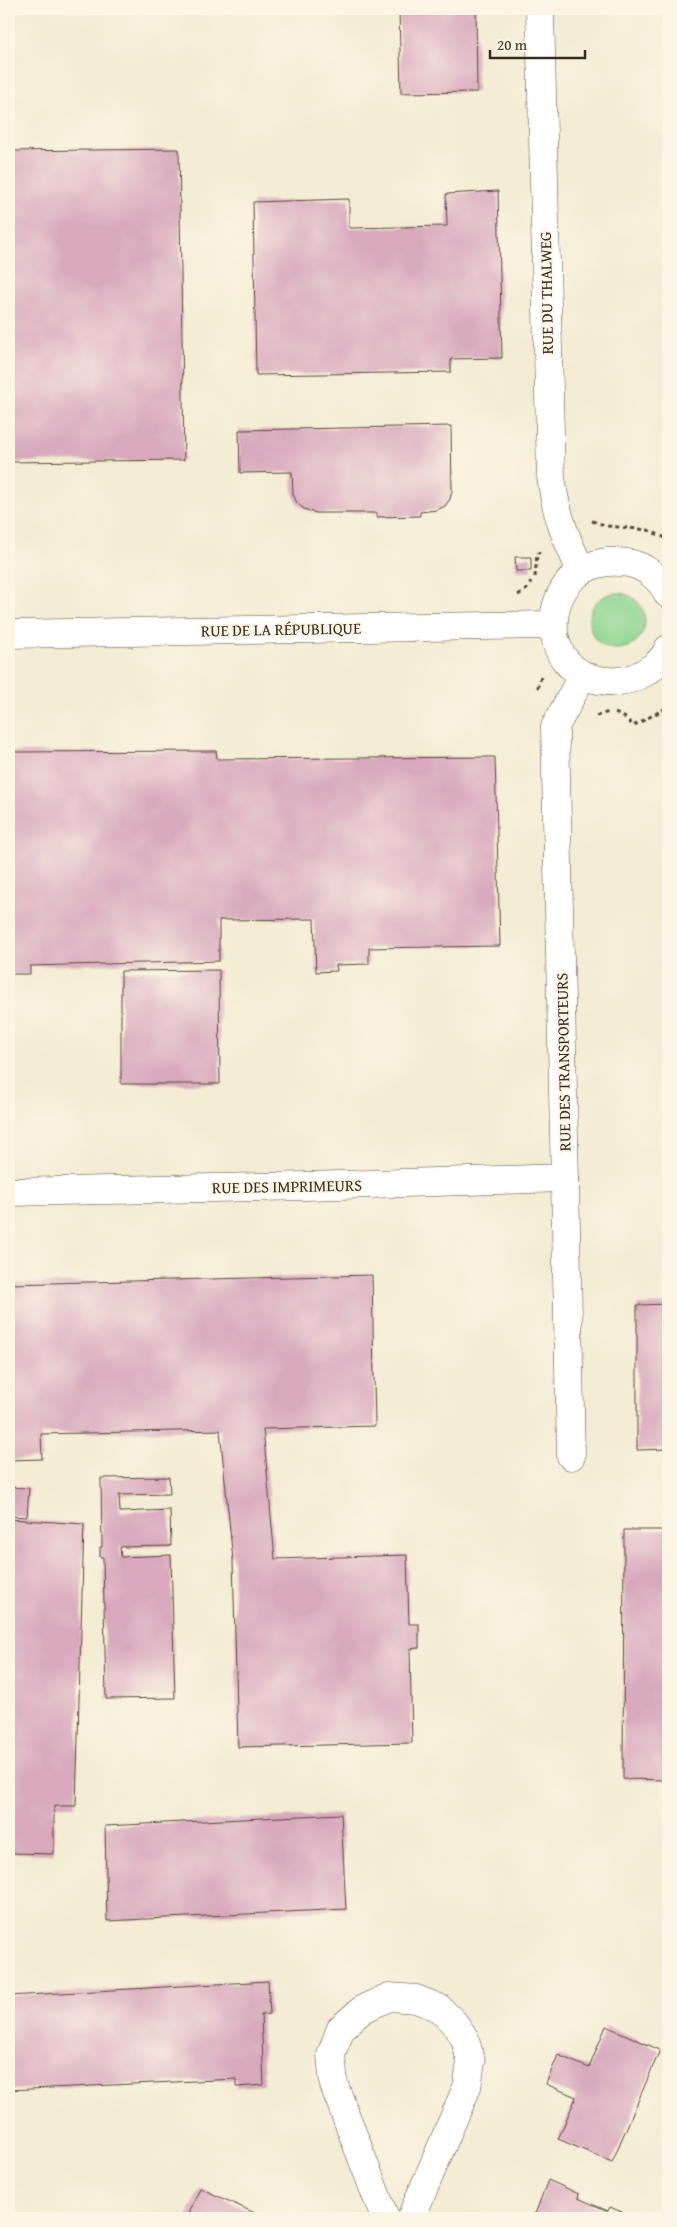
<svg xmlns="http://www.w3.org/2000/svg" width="677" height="2227" viewBox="0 0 677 2227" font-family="'Gentium Book Plus',serif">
<rect width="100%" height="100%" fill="#fcf5e5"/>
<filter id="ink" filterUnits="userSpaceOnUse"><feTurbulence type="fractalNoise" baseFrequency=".02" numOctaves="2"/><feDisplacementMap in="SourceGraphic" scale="10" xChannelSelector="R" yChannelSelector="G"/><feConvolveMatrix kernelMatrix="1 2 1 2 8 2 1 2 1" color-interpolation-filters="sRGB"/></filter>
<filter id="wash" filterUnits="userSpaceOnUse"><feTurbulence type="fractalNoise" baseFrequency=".0096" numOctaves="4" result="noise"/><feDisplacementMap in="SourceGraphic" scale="20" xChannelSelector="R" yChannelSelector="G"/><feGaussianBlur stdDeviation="1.12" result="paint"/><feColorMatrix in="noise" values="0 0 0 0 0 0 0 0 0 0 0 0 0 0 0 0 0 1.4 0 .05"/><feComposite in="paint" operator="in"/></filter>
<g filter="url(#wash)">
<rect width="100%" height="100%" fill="#f3ecd3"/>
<circle fill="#8dd590" stroke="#648057" cx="617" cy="621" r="28"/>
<g id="blocks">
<g fill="#d8a8bd">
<path d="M399,9h77l1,83 -76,1z"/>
<path d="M179,149l5,311 -175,2v-311z"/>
<path d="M498,191l4,167 -51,1v13l-195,3 -3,-173 96,-3v29l98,-2 -1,-32z"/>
<path d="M451,426l1,65 -2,8 -5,7 -8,4 -17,2v4l-43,1v-4h-61l-12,-4 -7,-6 -4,-9 -1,-22 -52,1 -1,-43z"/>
<path d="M515,557h16v14h-15z"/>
<path d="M216,751l1,8 278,-2 5,189 -131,2v16l-33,1 1,6 -21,1 -2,-53 -95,1v41l-189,5v8h-21v-222z"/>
<path d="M219,970l1,114h-99v-113z"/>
<path d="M372,1275l3,151 -112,3 12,130 132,-4 2,69h10v24l-9,1 2,94 -174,4 -5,-187 -13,-130 -179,4 1,25 -33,1v-176z"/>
<path d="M668,1304v145l-31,1v-145z"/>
<path d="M169,1477l1,17 -51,1 1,17 50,-2 1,36 -51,1 1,10 50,-2 4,143 -69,1 -3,-142h-3v-10h2l-1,-69z"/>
<path d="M9,1487l20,1 -2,29 -18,-1z"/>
<path d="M9,1519l75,5 -8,282h-22v48l-43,-1v-48h-2z"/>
<path d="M624,1530h44v250l-45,-1z"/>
<path d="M341,1814l5,95 -239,12 -2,-95z"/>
<path d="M268,1981l2,33 -9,1 3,70 -28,2v-8l-227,11v-94z"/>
<path d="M606,2026l54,24 -48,112 -54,-23 18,-42 -30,-13 12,-29 31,13z"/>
<path d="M548,2180l31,14 -1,4 30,13 2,-4 26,11h-104l2,-5 1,1z"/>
<path d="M200,2188l57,26 -2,4h-68z"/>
</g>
</g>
</g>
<g filter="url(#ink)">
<use href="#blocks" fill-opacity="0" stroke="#574739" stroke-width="1"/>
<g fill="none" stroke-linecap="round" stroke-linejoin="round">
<defs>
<g id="minor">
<path d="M540,9l11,468c5,38 14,59 30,94"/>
<path d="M668,594c-8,-16 -23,-28 -40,-31 -89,-16 -105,124 -9,118 17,-1 42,-15 49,-32"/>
<path d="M9,634l544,-9"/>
<path d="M9,1192l298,-6 258,-8"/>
<path d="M571,1456l-16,-729 27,-51"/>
<path d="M385,2218l-51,-133 -3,-30 10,-27 22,-19 26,-12 27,2 23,9 16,16 10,15 6,23 -4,25 -56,131"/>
</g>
</defs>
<use href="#minor" stroke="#574739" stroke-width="29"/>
<g stroke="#574739" stroke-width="3" stroke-dasharray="4 4" stroke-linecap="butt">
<path d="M592,521l16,5 40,4 20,9"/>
<path d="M535,577l2,-23 3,-2"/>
<path d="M518,595l9,-6 4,-7"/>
<path d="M541,677l-3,10 3,2"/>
<path d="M615,713l11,5 7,8 35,-19"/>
<path d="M596,716l13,-4"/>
</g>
<use href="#minor" stroke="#fff" stroke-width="28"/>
</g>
</g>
<g text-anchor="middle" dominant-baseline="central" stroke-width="4" stroke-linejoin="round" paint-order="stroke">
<g font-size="16" fill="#3b2a1e" stroke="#fcf5e5">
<text transform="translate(546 293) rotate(-91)">RUE DU THALWEG</text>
<text transform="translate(281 629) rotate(-1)">RUE DE LA RÉPUBLIQUE</text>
<text transform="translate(563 1062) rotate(-91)">RUE DES TRANSPORTEURS</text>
<text transform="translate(287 1186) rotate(-1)">RUE DES IMPRIMEURS</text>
</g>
</g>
<rect width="677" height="2227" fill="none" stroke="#fcf5e5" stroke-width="30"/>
<path d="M490 50v8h95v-8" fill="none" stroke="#3b2a1e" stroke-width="2.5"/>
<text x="497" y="50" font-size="15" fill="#3b2a1e" stroke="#fcf5e5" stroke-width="4" paint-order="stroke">20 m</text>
</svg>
